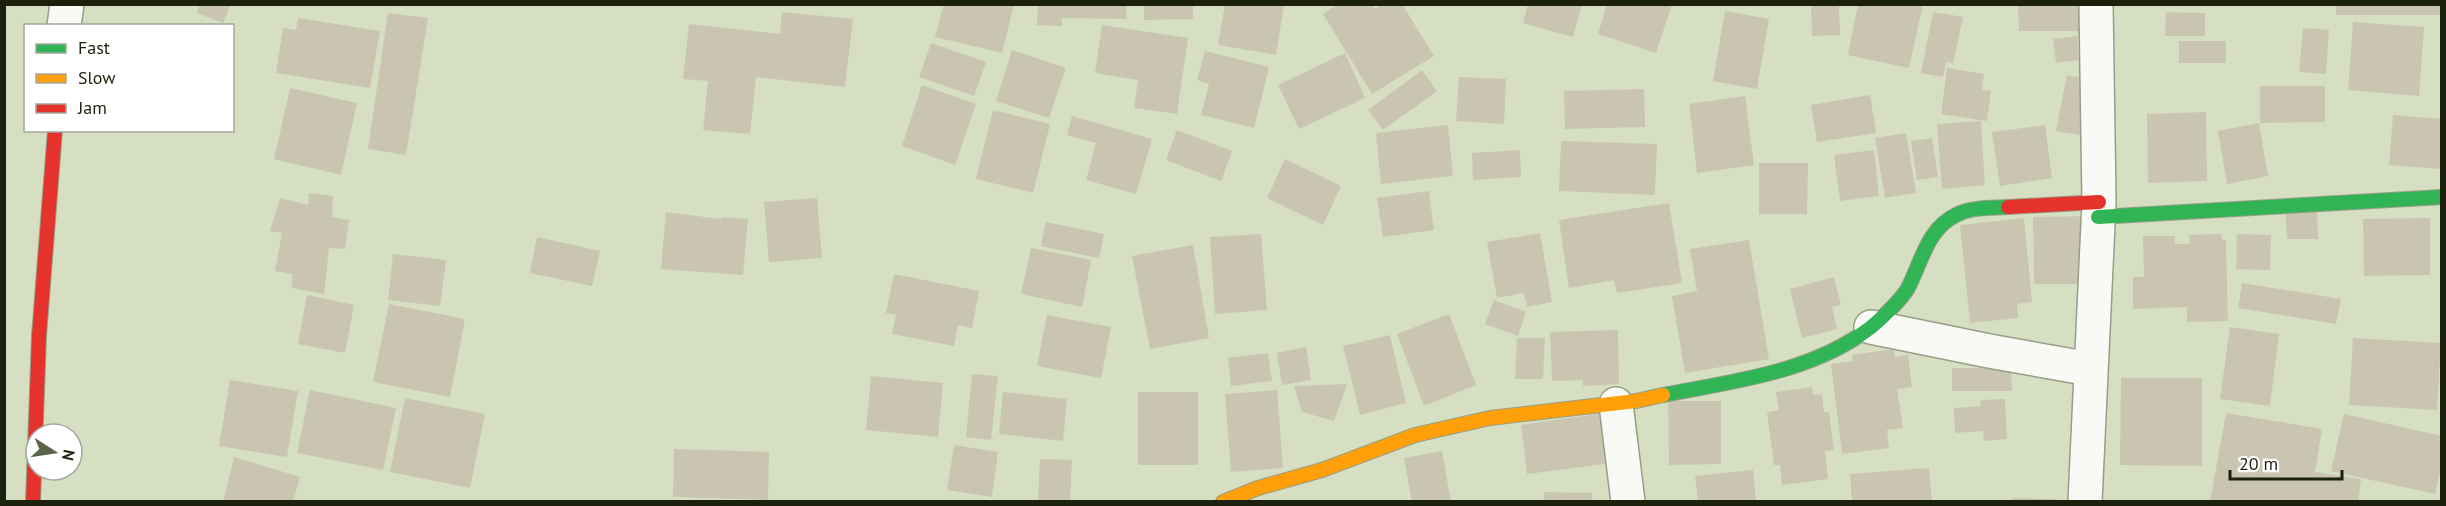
<svg xmlns="http://www.w3.org/2000/svg" width="2446" height="506" viewBox="0 0 2446 506" font-family="'PT Sans',sans-serif">
<rect width="100%" height="100%" fill="#d7dfc2"/>
<g fill="#cac5b0">
<path d="M200,4h31l-8,19 -26,-10z"/>
<path d="M944,4h70l-12,49 -67,-16z"/>
<path d="M1038,4h89l-1,15 -64,-1v8l-25,-1z"/>
<path d="M1144,4h49v15l-49,1z"/>
<path d="M1225,4h59l-8,51 -58,-10z"/>
<path d="M1338,4h34l3,5 7,-5h20l32,52 -62,38 -49,-80z"/>
<path d="M1528,4h54l-9,33 -50,-14z"/>
<path d="M1607,4h65l-16,49 -58,-19z"/>
<path d="M1811,4h28l1,31 -28,1z"/>
<path d="M1858,4h65l-14,64 -61,-13z"/>
<path d="M2018,4h61l1,27h-61z"/>
<rect x="2336" y="4" width="105" height="11"/>
<path d="M1725,11l44,8 -12,70 -44,-8z"/>
<path d="M782,12l71,7 -8,68 -89,-10 -6,57 -47,-4 5,-49 -25,-2 6,-55 91,10z"/>
<path d="M1933,12l30,5 -10,46 -7,-1 -3,15 -22,-4z"/>
<path d="M2166,12l39,1v23h-40z"/>
<path d="M388,13l40,5 -22,137 -38,-6z"/>
<path d="M298,18l82,13 -10,57 -94,-15 7,-45 13,2z"/>
<path d="M2353,22l71,5 -5,69 -71,-6z"/>
<path d="M1102,25l86,13 -11,76 -43,-6 4,-28 -43,-7z"/>
<path d="M2303,28l26,2 -3,44 -27,-2z"/>
<path d="M2077,36l2,24 -23,3 -3,-24z"/>
<rect x="2179" y="41" width="47" height="22"/>
<path d="M931,43l55,19 -12,34 -55,-19z"/>
<path d="M1012,50l54,18 -17,50 -53,-17z"/>
<path d="M1205,51l64,16 -15,61 -53,-13 8,-31 -12,-4z"/>
<path d="M1345,53l20,45 -66,31 -21,-44z"/>
<path d="M1947,68l37,6 -2,16 9,1 -4,30 -46,-7z"/>
<path d="M1422,70l15,21 -54,39 -15,-20z"/>
<path d="M2067,75l28,6 -10,55 -29,-5z"/>
<path d="M1459,77l47,2 -2,45 -48,-3z"/>
<path d="M922,85l54,19 -21,61 -53,-19z"/>
<path d="M2260,86h65v36l-65,1z"/>
<path d="M290,88l67,15 -16,72 -67,-16z"/>
<path d="M1644,89l1,38 -80,2 -1,-38z"/>
<path d="M1870,95l6,38 -59,9 -6,-37z"/>
<path d="M1745,96l9,69 -57,8 -8,-69z"/>
<path d="M993,110l57,14 -17,69 -57,-14z"/>
<path d="M2206,112l1,69 -59,2 -1,-69z"/>
<path d="M2393,115l49,4 -2,50 -51,-4z"/>
<path d="M1072,116l80,23 -16,55 -50,-14 10,-37 -29,-8z"/>
<path d="M1981,121l4,64 -43,4 -5,-65z"/>
<path d="M2259,123l9,53 -41,8 -9,-53z"/>
<path d="M1448,125l5,51 -72,8 -5,-51z"/>
<path d="M2045,125l7,53 -52,8 -8,-54z"/>
<path d="M1177,130l55,21 -11,30 -55,-21z"/>
<path d="M1906,133l10,60 -31,5 -10,-60z"/>
<path d="M1932,138l6,39 -21,3 -6,-39z"/>
<path d="M1561,141l96,3 -2,51 -96,-4z"/>
<path d="M1520,150l1,27 -48,3 -1,-27z"/>
<path d="M1874,150l5,46 -39,5 -6,-46z"/>
<path d="M1285,159l56,27 -18,39 -56,-27z"/>
<path d="M1759,163h49l-1,51h-48z"/>
<path d="M1429,191l5,39 -51,7 -6,-39z"/>
<path d="M309,193l24,3 -1,21 17,3 -4,29 -16,-1 -5,46 -32,-6v-14l-17,-3 7,-38 -12,-2 10,-33 28,7z"/>
<path d="M817,198l5,60 -53,4 -5,-60z"/>
<path d="M1669,203l13,80 -65,10 -3,-13 -45,8 -10,-68z"/>
<path d="M2317,208l1,31h-31l-2,-30z"/>
<path d="M666,212l55,7 1,-2 26,2 -5,56 -82,-6z"/>
<path d="M2094,216l-1,68h-59l-1,-67z"/>
<path d="M2024,218l8,84 -15,2 1,14 -48,5 -10,-98z"/>
<path d="M2430,218v57l-66,1 -1,-57z"/>
<path d="M1046,222l58,12 -5,24 -58,-12z"/>
<path d="M1540,233l12,69 -25,5 -3,-14 -27,5 -10,-56z"/>
<path d="M1261,234l6,76 -52,4 -5,-77z"/>
<path d="M2221,234l1,6h4l2,81 -41,1v-15l-54,2v-32h11l-1,-41h32v8h15l-1,-9z"/>
<path d="M2237,234l34,1 -1,35 -34,-1z"/>
<path d="M537,237l63,14 -8,35 -62,-13z"/>
<path d="M1749,240l20,119 -84,14 -13,-77 25,-5 -7,-42z"/>
<path d="M1193,245l16,93 -59,11 -18,-93z"/>
<path d="M1031,248l60,12 -9,47 -61,-13z"/>
<path d="M393,254l53,6 -6,46 -52,-6z"/>
<path d="M894,274l85,17 -7,37 -14,-3 -4,21 -62,-12 4,-19 -10,-2z"/>
<path d="M1834,277l7,28 -9,2 5,22 -35,9 -12,-49z"/>
<path d="M2242,283l99,16 -5,25 -98,-16z"/>
<path d="M307,295l47,10 -9,48 -47,-9z"/>
<path d="M1494,300l32,12 -8,24 -33,-12z"/>
<path d="M389,304l76,15 -15,78 -77,-15z"/>
<path d="M1449,314l27,71 -52,21 -27,-72z"/>
<path d="M1047,315l64,12 -10,51 -64,-12z"/>
<path d="M2230,327l49,7 -9,72 -50,-7z"/>
<path d="M1618,330l1,54 -36,2v-6l-31,1 -2,-49z"/>
<path d="M1390,335l16,68 -46,12 -17,-69z"/>
<path d="M1517,338h28l-2,41h-28z"/>
<path d="M2353,338l88,5 -4,67 -88,-5z"/>
<path d="M1306,347l5,33 -29,5 -5,-32z"/>
<path d="M1893,349l2,8 13,-2 4,32 -15,2 6,39 -16,2 2,18 -47,6 -11,-90 22,-3 -1,-6z"/>
<path d="M1268,353l4,28 -41,5 -3,-28z"/>
<path d="M1952,368h59l1,23h-60z"/>
<path d="M972,374l26,2 -7,64 -25,-3z"/>
<path d="M871,376l72,7 -5,54 -72,-7z"/>
<path d="M2121,378h81v88l-82,-1z"/>
<path d="M230,380l68,11 -11,66 -68,-11z"/>
<path d="M1347,384l-13,37 -32,-9 -8,-26z"/>
<path d="M1812,387l1,8 9,-1 2,18h5l5,38 -9,1 3,28 -46,6 -2,-20h-6l-7,-53 12,-2 -3,-18z"/>
<path d="M310,390l86,18 -13,62 -86,-17z"/>
<path d="M1277,390l6,78 -52,4 -6,-78z"/>
<path d="M1003,392l64,7 -4,42 -64,-7z"/>
<rect x="1138" y="392" width="60" height="73"/>
<path d="M405,398l80,16 -15,74 -80,-16z"/>
<path d="M2005,399l2,40 -23,2 -1,-10 -28,2 -1,-25 27,-2 -1,-6z"/>
<path d="M1668,401h53v63l-52,1z"/>
<path d="M1604,413l8,50 -85,11 -6,-49z"/>
<path d="M2226,413l96,16 -7,43 46,7 -3,23h-148z"/>
<path d="M2344,414l98,22v27l-7,31 -104,-23z"/>
<path d="M954,445l44,7 -6,45 -45,-7z"/>
<path d="M674,449l95,3 -1,48 -95,-3z"/>
<path d="M1442,451l9,51h-39l-8,-44z"/>
<path d="M234,457l66,20 -7,25h-70z"/>
<path d="M1040,459l32,1 -2,42h-32z"/>
<path d="M1929,468l3,34h-80l-2,-28z"/>
<path d="M1753,470l3,32h-58l-3,-26z"/>
<path d="M1544,492l48,1v9h-48z"/>
<path d="M2012,498l44,1v3h-44z"/>
</g>
<g fill="none" stroke-linecap="round" stroke-linejoin="round">
<defs>
<g id="street">
<path d="M64,26l3,-22"/>
<path d="M1871,327l118,24 101,18"/>
<path d="M1616,404l12,98"/>
<path d="M2085,502l14,-300 -3,-198"/>
</g>
<g id="fast">
<path d="M2098,217l344,-20"/>
<path d="M1663,395c71,-14 147,-22 207,-67 10,-8 32,-29 38,-40 14,-27 19,-60 50,-74 14,-7 34,-6 50,-7"/>
</g>
<path id="slow" d="M1223,502l35,-14 64,-18 93,-35 75,-17 146,-17 27,-6"/>
<g id="jam">
<path d="M2008,207l91,-5"/>
<path d="M33,502l6,-166 16,-206"/>
</g>
</defs>
<use href="#street" stroke="#979e87" stroke-width="36"/>
<use href="#fast" stroke="#979e87" stroke-width="16"/>
<use href="#slow" stroke="#979e87" stroke-width="16"/>
<use href="#jam" stroke="#979e87" stroke-width="16"/>
<use href="#street" stroke="#f9faf6" stroke-width="33"/>
<use href="#fast" stroke="#30b455" stroke-width="14"/>
<use href="#slow" stroke="#ff9f0a" stroke-width="14"/>
<use href="#jam" stroke="#e5322d" stroke-width="14"/>
</g>
<rect width="2446" height="506" fill="none" stroke="#1b210c" stroke-width="12"/>
<rect x="24" y="24" width="210" height="108" fill="#ffffff" stroke="#a4a69e" stroke-width="1.5"/>
<rect x="36" y="44" width="30" height="9" fill="#30b455" stroke="#a4a69e" stroke-width="1.5"/>
<text x="78" y="54" font-size="18" fill="#1b210c">Fast</text>
<rect x="36" y="74" width="30" height="9" fill="#ff9f0a" stroke="#a4a69e" stroke-width="1.5"/>
<text x="78" y="84" font-size="18" fill="#1b210c">Slow</text>
<rect x="36" y="104" width="30" height="9" fill="#e5322d" stroke="#a4a69e" stroke-width="1.5"/>
<text x="78" y="114" font-size="18" fill="#1b210c">Jam</text>
<g transform="translate(54 452) rotate(102)"><circle r="28" fill="#ffffff" stroke="#a4a69e" stroke-width="1.5"/>
<path d="M0-4.5L10 22L0 15L-10 22Z" fill="#5d644c"/>
<text y="-9" font-size="16" font-weight="bold" text-anchor="middle" fill="#1b210c">N</text>
</g>
<path d="M2230 470v9h112v-9" fill="none" stroke="#1b210c" stroke-width="3"/>
<text x="2239" y="470" font-size="18" fill="#1b210c" stroke="#ffffff" stroke-width="4.5" paint-order="stroke">20 m</text>
</svg>
